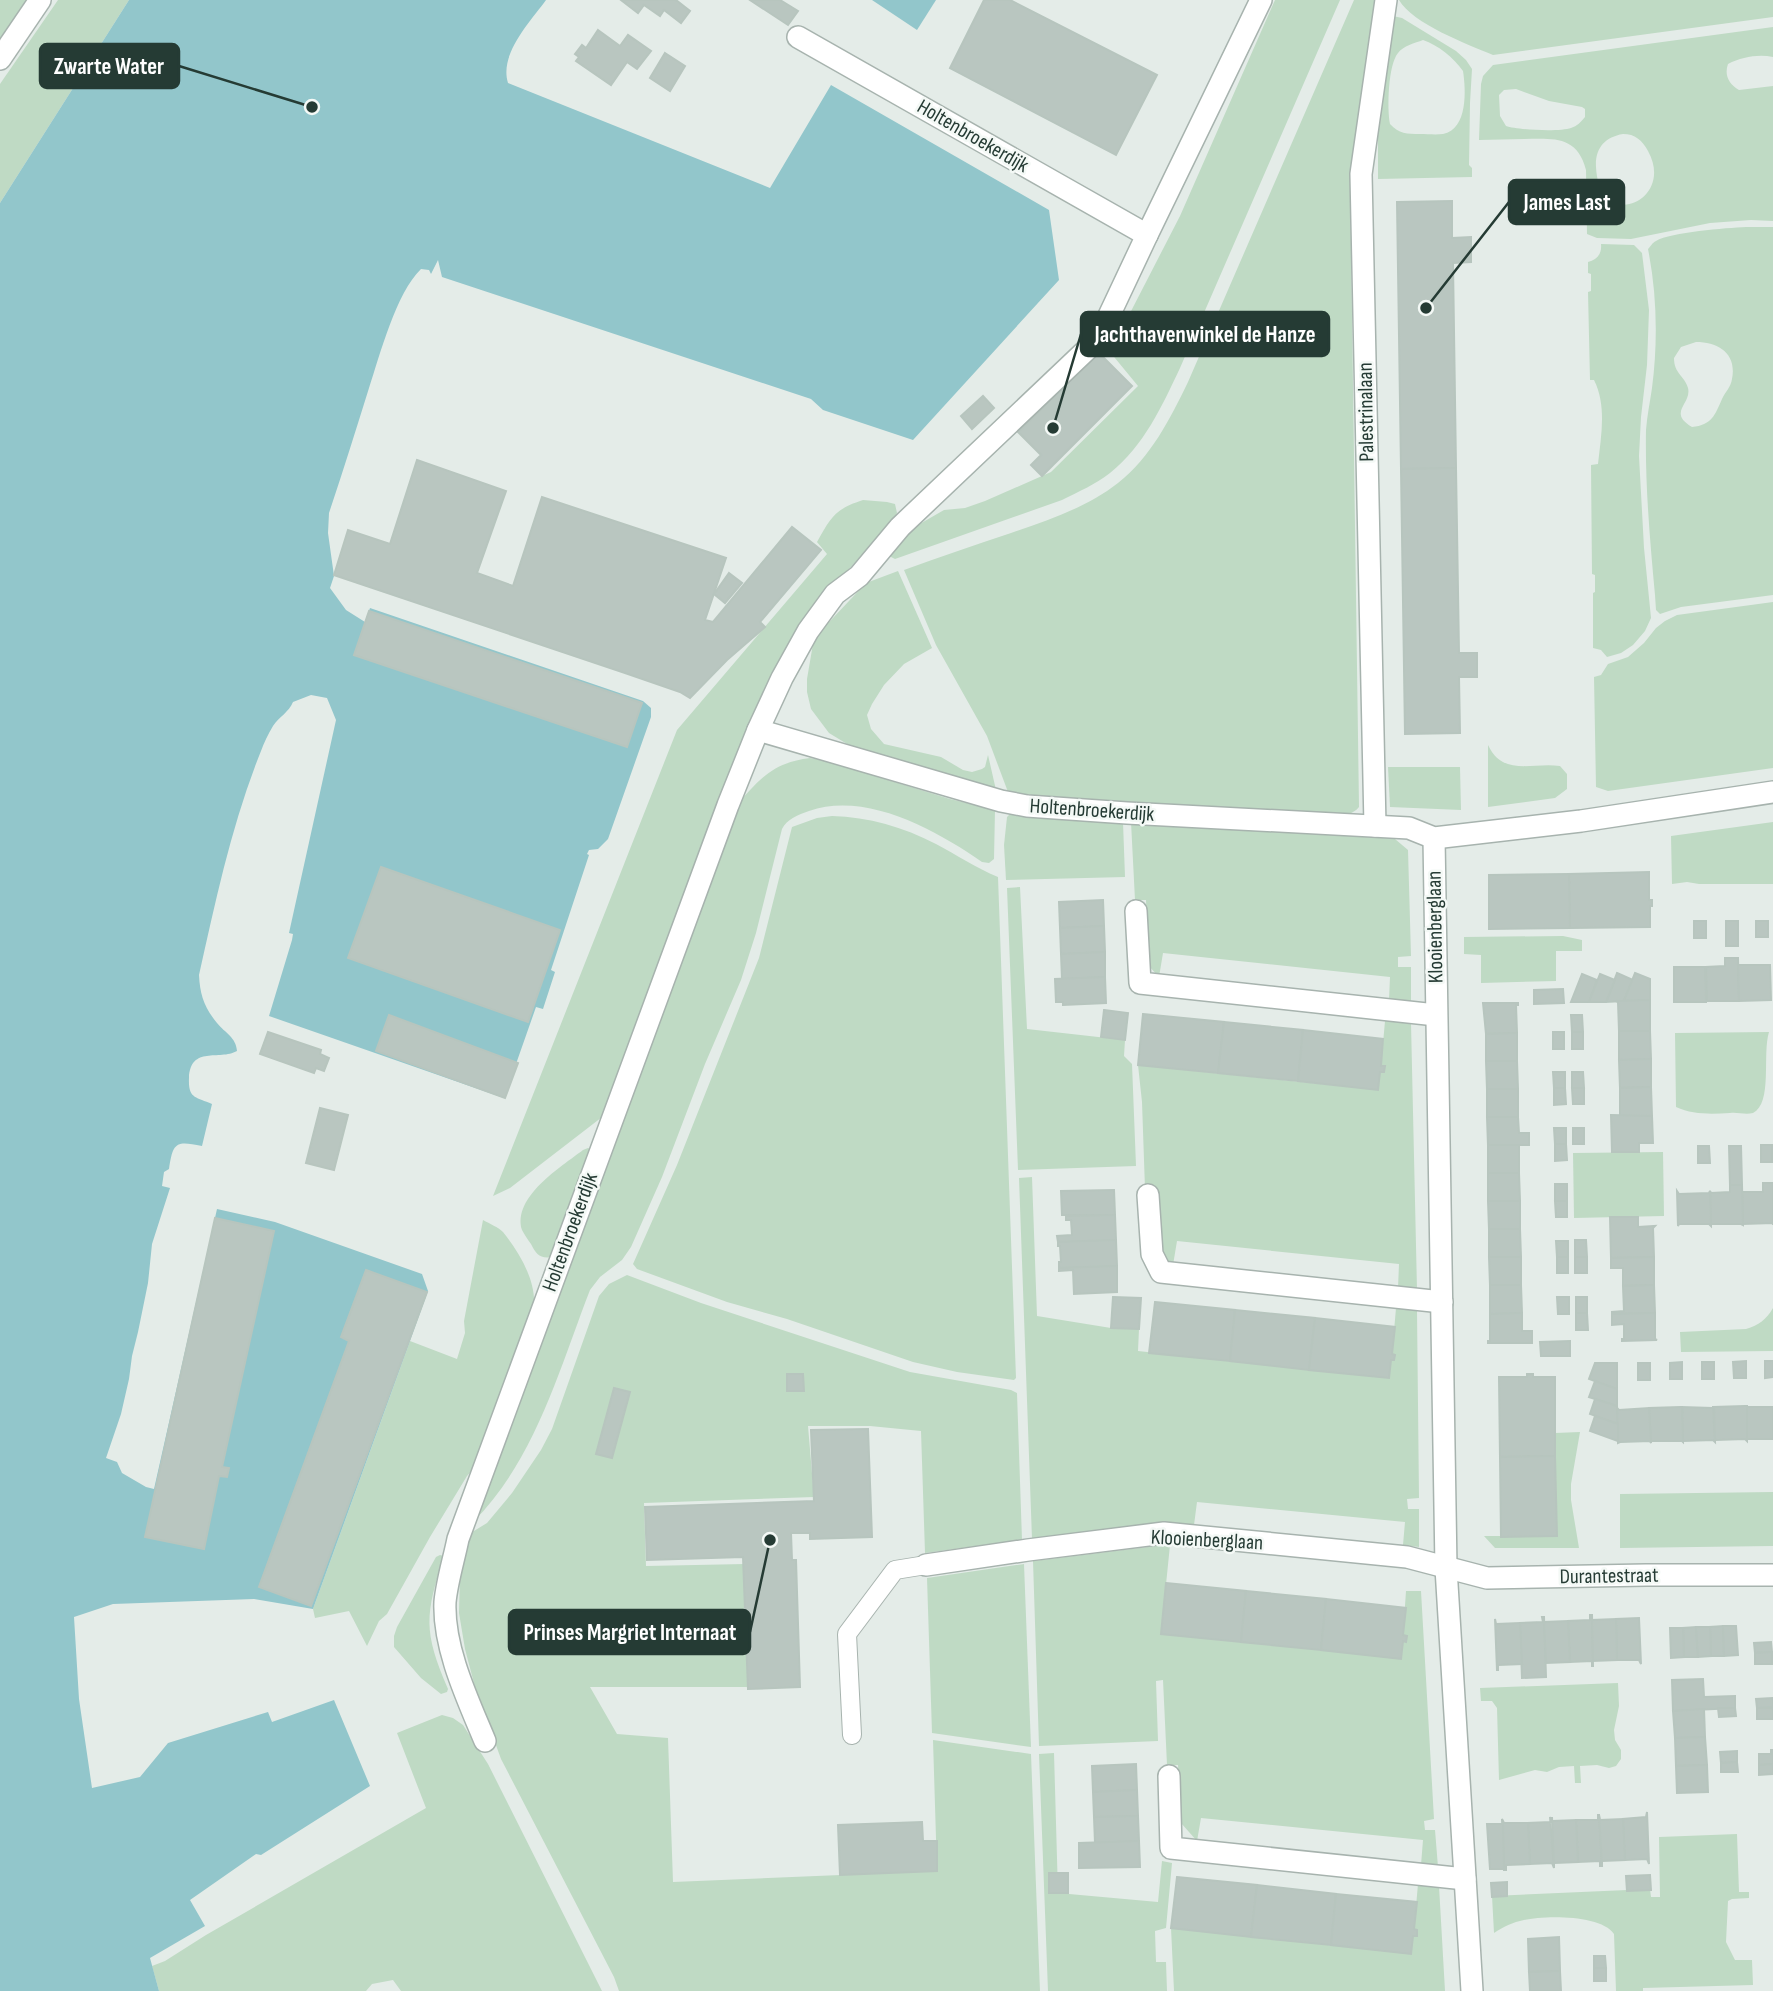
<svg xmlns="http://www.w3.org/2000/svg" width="1773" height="1991" viewBox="0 0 1773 1991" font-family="'Sofia Sans Condensed',sans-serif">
<rect width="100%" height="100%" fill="#e4ece8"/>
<g fill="#bfdac4" fill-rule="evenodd">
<path d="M0,0h33l-33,51z"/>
<path d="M58,0h71l-129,203v-119z"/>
<path d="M1275,0h65l-160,368c-18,38 -36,78 -70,105 -14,11 -32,19 -48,27l-167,59 -6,-3 15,-23 40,-23 21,-2 20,-7 66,-29 87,-86 -28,-34 70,-136z"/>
<path d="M1354,0h22l-26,174 9,633c-8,10 -21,8 -32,8l-277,-18 -42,-5 -21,-56 -51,-91 -32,-75c35,-13 71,-25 107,-37 37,-13 75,-25 107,-50 33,-26 52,-64 70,-101z"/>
<path d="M1399,0h374v17l-280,38c-26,-11 -80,-31 -94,-55z"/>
<path d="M1393,16l9,2 54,33 10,9 6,9 -2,34 -1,62 3,3v9l-94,2v-40l-3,-1zM1423,40c15,5 31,18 40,31 3,19 5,58 -20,63 -7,1 -16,0 -23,0 -13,0 -21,0 -30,-10 -3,-15 -2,-59 8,-71 5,-7 17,-10 25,-13z"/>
<path d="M1773,27v30c-15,-3 -31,0 -45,7 -4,11 1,20 11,26l34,-4v135l-22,-1 -41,3 -79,16 -34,-1 -10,-4 -1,-64c-9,-35 -33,-31 -62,-31 -15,0 -30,1 -45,1l2,-56 2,-8 10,-11zM1516,89l33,12 33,6 3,2v8c-4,5 -8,9 -14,11 -11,4 -54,2 -65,-2l-6,-10 -1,-21 5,-5zM1623,134c12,0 19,6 25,17 28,50 -49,83 -52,16 -1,-19 9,-30 27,-33z"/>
<path d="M1746,227h27v368l-92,12 -21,7 -4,-4 -1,-15c-5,-54 -10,-110 -9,-165 1,-14 4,-28 6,-42 6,-46 5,-94 -4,-139 3,-3 4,-6 8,-8 15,-9 70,-13 90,-14zM1696,342c23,0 41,12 36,37 -1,8 -7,13 -10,20 -7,16 -10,26 -30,28 -25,-15 0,-23 -4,-39 -3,-12 -14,-14 -14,-30l7,-11z"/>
<path d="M1601,244l33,1 8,8 7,57 -2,55 -6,52 -2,39 5,92 7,70 -6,13 -12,14 -12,8 -14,4 -6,-7 -8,-2v-55l2,-1v-17l-3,-1 -1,-109 7,-1c3,-28 9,-58 -4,-84h-4l-2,-88 3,-1v-17l-3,-1v-11c9,-2 14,-8 13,-18z"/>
<path d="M863,500l24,2 8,2 2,9 -5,8 -69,77 -217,516 -96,74 -17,8 184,-466 150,-176 -10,-12c14,-25 18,-33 46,-42z"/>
<path d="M898,571l34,77 -28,16 -20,21 -12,19 -5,11 4,14 13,15 57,13 22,13 9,2 10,-3 3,-2 3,-12 8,35 -144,-43 -23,-14 -18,-24 -4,-17v-13l7,-41 52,-55z"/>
<path d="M1773,602v166l-165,23 -12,-4 -2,-110 7,-2 7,-11 20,-7 16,-14 12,-15 9,-7 12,-6z"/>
<path d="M1488,745c15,32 44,17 72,21l7,8v15l-12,9 -67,9z"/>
<path d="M810,758l16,3 124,38 45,11 -1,49 -5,4 -7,-1c-46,-32 -116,-71 -173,-51 -11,4 -22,8 -27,18l-26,104 -15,47 -36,84 -43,113 -31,70 -9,13 -22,17 -10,13c-31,80 -55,170 -117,232l261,-714c25,-28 37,-45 76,-50z"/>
<path d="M1388,767h72l1,43 -71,-3z"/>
<path d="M1012,812l111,10 2,55 -119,3 -2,-35 3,-28z"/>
<path d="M832,816c37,1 71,11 104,28 21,11 40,24 62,33l18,501 -2,2 -57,-8 -44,-10 -126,-43 -60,-17 -90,-33 -4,-5 44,-99 82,-207 33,-131 25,-9z"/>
<path d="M1131,822l253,15 11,2 13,11 3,106 -13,1v10h13v36l-22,-3 1,-23 -227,-24 -4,24 -11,-12 -2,-65h-11z"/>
<path d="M1773,822v62h-74l-12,-2 -15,2 -1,-48z"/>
<path d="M1020,887l7,142 98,11 -1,16 8,8 4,102 -118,4 -11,-282z"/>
<path d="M1563,936l19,4v11h-26v30l-75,2v-28l-17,-1v-17z"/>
<path d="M1385,1021l26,2 6,267 -19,-2 1,-24 -222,-23 -4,24 -4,-1 -10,-12 -2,-63h-12l-3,-87 -4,-37 240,25 2,-18h4v-6h-3z"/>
<path d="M1769,1032c-7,22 4,71 -16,81 -8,2 -15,-1 -23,0 -18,1 -37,2 -54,-6l-1,-74z"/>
<path d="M588,1148l5,2 -41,107c-12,2 -16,-3 -21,-13 -3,-4 -7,-10 -9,-14 -10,-33 39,-63 61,-80z"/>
<path d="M1663,1152l1,64 -90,2 -1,-65z"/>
<path d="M1032,1177l5,139 74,12 28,1 -1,22 251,27 2,-18h3l1,-5 -3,-1 4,-46 21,3 2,187 -12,1 1,10h11v38l-16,-2 2,-23 -208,-20 -3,23 -32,-3 -130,17 -13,-361z"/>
<path d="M483,1220c7,4 15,7 20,12 16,20 33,48 31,74l-58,160 -9,10 -37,61 -43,77 -8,7 -12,25 -18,-35 -34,7 -2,-9 97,-268 47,18 8,-26 -1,-12z"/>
<path d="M627,1275l74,28 209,69 101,18 6,3 5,147 -97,13 -4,-122 -51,-5h-62l6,71 -170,6 2,63 99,-2 4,123h-159l27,47 51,4 5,144 264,-11 -4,-131 98,14 9,237h-421l-5,-14 -113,-218 -26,-72 -10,-38 -6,-36 1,-38 9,-41 18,-11 25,-30 29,-43 11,-21 47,-133 10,-12z"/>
<path d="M1773,1308v43l-92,1 -1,-20 66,-3c13,-4 20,-9 27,-21z"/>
<path d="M1580,1432l-9,52v16l8,48h-84l-11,-12h73l-2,-103z"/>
<path d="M1773,1492v54l-153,2v-54z"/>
<path d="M1164,1545h6l-9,89 240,24 2,-17 3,1 1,-6 -4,-1 3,-44h15l13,228 -10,2 1,9h10l3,37 -17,-2 2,-25 -222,-22 -4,23 -16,-18 -3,-58h-11l-4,-85 -7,1 2,60 -119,5 -6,-185z"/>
<path d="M440,1555l4,1c-19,59 -21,75 4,133l-1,3 -6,2 -20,-16 -27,-31v-11l3,-9 39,-70z"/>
<path d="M1024,1564l7,183 -99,-14 -5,-155z"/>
<path d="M1618,1683l1,23 -5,24 1,10 6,10v9l-5,7 -7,2 -12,-3 -17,1 1,17h-6l-1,-17 -15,1 -12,5 -12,-2 -36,10 -2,-72 -5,-7h-11l-1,-13z"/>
<path d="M442,1715l11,3 10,7 25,39 114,227h-201l-8,-11 -21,4 -6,7h-207l-7,-25 13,-5 41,-26 220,-127 -29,-75z"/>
<path d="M1054,1753l4,140 100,9 4,-41 10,2 -6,65 -11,3 1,31h10l1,29h-119l-9,-237z"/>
<path d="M1737,1834l2,58h10v6l-17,1 -4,2 -2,41 9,18h17l1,25 -110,3v3h-27l-2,-57c-12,-19 -68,-19 -90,-14 -11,2 -21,7 -30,13l-2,-37 158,-7 1,8h9l-1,-60z"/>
<path d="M1418,1884l21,2 6,105h-271l-3,-63 240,26 2,-18h4v-6l-3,-1z"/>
</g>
<g fill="#92c6cb">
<path d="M129,0h417c-16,22 -47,54 -38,83l262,105 61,-103 218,125 10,70 -146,160 -90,-30 -12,-11 -369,-122 -4,-17 -7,14 -2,-4 -8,-1c-25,24 -41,86 -52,119 -13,42 -26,83 -40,125l-1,20 6,43 -4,12 16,22 19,12 5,-14 273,93 8,7v9l-43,122 -10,10 -9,1 -2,4 2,1 -38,115 4,2 -12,37 -7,-2 -32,91 -235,-82 23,-76 1,-6 -4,-1 47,-213 -9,-22 -16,-3 -18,7c-4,10 -14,15 -20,24 -5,8 -9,17 -12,25 -29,72 -45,148 -62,224 1,20 5,32 18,48 8,10 19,14 20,28 -18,10 -46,-6 -48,27 -1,21 7,19 23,26l-10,42c-27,-6 -29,-3 -33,23l-5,3 -2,14 8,2 -18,56 -4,39 -10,49 -6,24 -3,23 -8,35 -15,44 11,4 5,11 24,14 8,2 63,-280 58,13 147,52 6,17 -115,318 -59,-10 -141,5 -39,13 5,82 13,89 48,-11 28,-34 100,-31 4,10 62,-22 36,86 -109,69 -5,-1 -66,46 15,26 -55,32 9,33h-159v-1788z"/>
<path d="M872,0h64l-19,30z"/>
</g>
<g fill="#b9c6c0" stroke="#b7c5be" stroke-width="2">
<path d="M621,0h55l14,11 -9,12 -17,-13 -4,6 -16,-11 -6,8z"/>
<path d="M750,0h30l18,11 -10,14z"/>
<path d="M984,0h26l147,75 -41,80 -166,-87z"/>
<path d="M598,30l22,16 8,-11 23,16 -14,18 -10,-7 -16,23 -35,-24 3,-4 -4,-3 7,-9 4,3z"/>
<path d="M665,53l20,13 -15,25 -20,-13z"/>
<path d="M1452,201v37l19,-1v25l-18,1 3,205 -55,1 -4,-267z"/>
<path d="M1098,352l34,34 -90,90 -11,-11 10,-10 -23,-23z"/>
<path d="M983,396l11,12 -22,21 -11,-13z"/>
<path d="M417,460l89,31 -29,82 36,13 29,-89 184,61 -21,62 8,2 79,-95 29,23 -61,72 5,5 -38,33 -37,38 -10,-6 -55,-19 -291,-98 14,-45 42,14z"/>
<path d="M1456,468l3,185h18v24h-18l1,56 -55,1 -4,-265z"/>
<path d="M729,573l13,10 -17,20 -11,-9z"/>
<path d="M369,611l273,92 -15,44 -273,-92z"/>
<path d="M381,867l179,63 -32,92 -180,-64z"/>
<path d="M1649,872v28h3v6h-2v21l-80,1 -1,-54z"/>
<path d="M1569,874l1,54 -81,1v-54z"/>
<path d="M1103,900l1,26 -44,2 -1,-26z"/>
<rect x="1694" y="921" width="12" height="17"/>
<rect x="1726" y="921" width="12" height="25"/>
<rect x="1756" y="921" width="12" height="16"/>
<path d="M1104,926l1,26 -44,2 -1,-26z"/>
<path d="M1105,952v25l-43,2 -1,-25z"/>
<path d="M1725,958h13l1,43h-32l-1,-34 19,-1z"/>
<path d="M1738,965h32l1,35 -32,1z"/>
<path d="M1674,967h31l1,35h-32z"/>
<path d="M1617,973l16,7 -9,21 -18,1z"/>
<path d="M1635,973l15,6v21l-26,1z"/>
<path d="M1582,974l15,6 -8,22h-18z"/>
<path d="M1600,974l15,6 -9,22h-17z"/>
<path d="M1105,977l1,26 -43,2v-3h-7l-1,-23z"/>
<path d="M1563,989l1,14 -30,1v-14z"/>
<path d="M1650,1000v31h-31l-1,-29 -2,-1z"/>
<path d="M1483,1003h35v2h-2l1,28 -31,1z"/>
<path d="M1104,1010l24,3 -3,27 -24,-3z"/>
<path d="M1143,1014l81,8 -6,51 -80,-8z"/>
<path d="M389,1015l129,48 -13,35 -129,-47z"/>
<path d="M1571,1015h11l1,17h-11z"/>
<path d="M1224,1022l79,8 -5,51 -80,-8z"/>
<path d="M1303,1030l80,9 -2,27h4l-1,6h-4l-2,18 -80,-9z"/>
<path d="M1619,1031h31l1,28 -32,1z"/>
<path d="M268,1032l53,18 -1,4 9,4 -5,13 -8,-3 -2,5 -54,-19z"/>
<rect x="1553" y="1032" width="11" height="17"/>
<rect x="1572" y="1032" width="11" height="17"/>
<path d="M1517,1033v28h-31v-27z"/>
<path d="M1651,1059v28l-31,1 -1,-28z"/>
<path d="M1486,1061h31l1,28h-31z"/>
<path d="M1553,1072h12v16h-11z"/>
<path d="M1572,1072h11l1,16h-12z"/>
<path d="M1651,1087l1,29h-32v-28z"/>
<path d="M1554,1088h11l1,16 -12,1z"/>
<path d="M1572,1088h12v16h-11z"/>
<rect x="1487" y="1089" width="31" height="28"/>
<path d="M320,1108l28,7 -14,55 -28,-7z"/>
<path d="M1611,1115l41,1 1,27h-14v9h-27z"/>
<path d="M1487,1117h31l1,16h10v12h-41z"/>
<path d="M1554,1128h12v16h-11z"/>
<rect x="1573" y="1128" width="11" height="16"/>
<path d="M1555,1144h11l1,16 -12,1z"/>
<path d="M1488,1145h41h-10v28h-31z"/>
<rect x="1761" y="1145" width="11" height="17"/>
<path d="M1698,1146h11l1,17h-12z"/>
<path d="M1729,1146h12l1,39h-12z"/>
<path d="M1488,1173h31l1,28h-32z"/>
<path d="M1763,1183h10v42v-2l-30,1 -1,-32h21z"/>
<rect x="1555" y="1184" width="12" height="17"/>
<path d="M1730,1185h12l1,40 -2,-1h-30v2l-1,-35 1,2 19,-1z"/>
<path d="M1114,1190l1,25h-53l-1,-24z"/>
<path d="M1677,1191l2,3 30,-1 1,-2 1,35 -2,-2h-30l-1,2z"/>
<path d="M1488,1201h32v28h-31z"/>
<path d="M1555,1201h12v16h-11z"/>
<path d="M1115,1215l1,25 -58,2 -1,-6 15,-1 -1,-15h-5v-4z"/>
<path d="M1610,1217h28v10l17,-1 -2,2 1,29 -43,1z"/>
<path d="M215,1218l59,13 -52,236 7,1 -2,9 -8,-1 -15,73 -59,-12z"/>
<path d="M1489,1229h31l1,28h-32z"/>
<path d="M1116,1240l1,26 -58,2v-6h2l-1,-16h-2v-4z"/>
<path d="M1575,1240h11l1,17h-12z"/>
<path d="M1556,1241h12v16h-11z"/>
<path d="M1489,1257h32v28h-31z"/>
<rect x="1557" y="1257" width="11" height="16"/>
<rect x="1575" y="1257" width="12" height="16"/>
<path d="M1654,1257v28l-31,1v-18h-12v-10z"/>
<path d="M1117,1266v26l-43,2 -1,-24 -14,1v-3z"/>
<path d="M366,1270l61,22 -116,314 -52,-19 90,-246 -8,-4z"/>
<path d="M1490,1285h31l1,28 -32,1z"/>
<path d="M1654,1285l1,28 -43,1v-2l12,-1 -1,-25z"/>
<path d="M1113,1297l28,1 -2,31 -28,-1z"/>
<path d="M1557,1297h12v17h-11z"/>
<rect x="1576" y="1297" width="11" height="16"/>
<path d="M1155,1302l80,8 -5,51 -81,-8z"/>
<path d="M1235,1310l80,8 -6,52 -79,-9z"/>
<path d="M1522,1313v18h10v12h-44v-2h2v-27z"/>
<path d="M1576,1313h11l1,17h-12z"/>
<path d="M1655,1313v26l2,1 -35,1v-2h2v-15l-12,1v-11z"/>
<path d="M1315,1318l80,9 -3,27 3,1 -1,5h-3l-2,18 -80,-8z"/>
<path d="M1570,1341v15h-29l-1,-14z"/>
<path d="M1746,1361v17h-12l-1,-16z"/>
<path d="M1765,1361h8v16l-8,1z"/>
<path d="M1682,1362v17h-12v-16z"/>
<rect x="1702" y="1362" width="12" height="17"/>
<path d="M1595,1363h22v26l-28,-10z"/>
<rect x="1638" y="1363" width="12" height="17"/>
<path d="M787,1374h16l1,17h-17z"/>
<path d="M1527,1374h6v3h22v79l-55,1 -1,-80h28z"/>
<path d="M1595,1381l22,8v17l-28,-9z"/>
<path d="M614,1388l16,4 -18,66 -16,-4z"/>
<path d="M1595,1399l22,7 1,18 -28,-10z"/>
<path d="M1713,1406l2,36 -2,-2 -30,1v1l-1,-35 31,1z"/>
<path d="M1745,1406h2v35l-2,-2 -30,1v2l-1,-35z"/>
<path d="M1681,1407h1l1,35 -1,-1h-31v2l-2,-35z"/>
<path d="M1747,1407h26v32h-26v2z"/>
<path d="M1617,1408l2,2 30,-2 2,35 -1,-2 -30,1 -2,1z"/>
<path d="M1595,1416l23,8v17l-28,-10z"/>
<path d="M868,1429l4,108 -62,2v-6h-19l1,27h4l4,127 -52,2 -5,-132 -96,3 -2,-53 169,-6 -3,-71z"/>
<path d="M1555,1456l2,80 -56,1 -1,-80z"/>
<path d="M1166,1583l80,8 -5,51 -80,-8z"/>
<path d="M1246,1591l80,8 -5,51 -80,-8z"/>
<path d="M1326,1599l80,9 -3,27 4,1 -1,6 -3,-1 -2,18 -80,-9z"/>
<path d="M1590,1615h2l1,51h-1v-5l-22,1 -2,-41 22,-1z"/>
<path d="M1542,1617h2l2,60 -24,1 -2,-55 23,-1z"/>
<path d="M1639,1618l2,46 -2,-4h-22l-1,-41z"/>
<path d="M1495,1619l1,5 24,-1 2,41 -24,1v5h-1z"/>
<path d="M1616,1619l1,41 -24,1 -1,-41z"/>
<path d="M1568,1621l2,41 -24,1 -2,-41z"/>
<path d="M1723,1626l1,30h-13l-1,-29z"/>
<path d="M1723,1626h13l2,29 -14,1z"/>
<path d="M1696,1627l2,30h-14l-1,-29z"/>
<path d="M1696,1627h14l1,29 -13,1z"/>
<path d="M1670,1628h13l1,29 -13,1z"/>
<path d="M1771,1642l1,10 -17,1 -1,-10z"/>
<path d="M1772,1652v12h-17v-11z"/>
<path d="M1703,1679l1,18 31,-1v12l-62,3 -1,-31z"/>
<path d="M1773,1698v9l-16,1 -1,-9z"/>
<path d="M1718,1708h17l1,8 -17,1z"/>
<rect x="1757" y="1708" width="16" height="11"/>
<path d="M1704,1709l1,28 -30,1 -2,-27z"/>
<path d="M1705,1737l2,28 -31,1 -1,-28z"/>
<path d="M1771,1750h2v14l-14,1v-11h12z"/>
<path d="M1737,1751v11l-16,1 -1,-11z"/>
<path d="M1737,1762l1,10h-17v-9z"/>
<path d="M1136,1764l1,26 -44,2 -1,-26z"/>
<path d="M1773,1764v10l-14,1v-10z"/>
<path d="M1707,1765l1,27 -31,1 -1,-27z"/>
<path d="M1137,1790l1,26 -44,1 -1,-25z"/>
<path d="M1647,1812l2,52 -2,-5 -22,1 -2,-41 23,-2z"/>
<path d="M1598,1815h1l3,51h-2v-5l-22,1 -2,-42h22z"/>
<path d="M1599,1815l1,5 23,-1 2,41 -23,1v5z"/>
<path d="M1138,1816l1,25 -44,2 -1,-26z"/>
<path d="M1550,1817l4,51 -2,-5 -22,1 -2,-41 23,-1z"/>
<path d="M1552,1817v4l24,-1 2,42 -24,1v5z"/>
<path d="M1502,1819l2,4h24l2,41 -24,1v5h-2z"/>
<path d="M922,1822l1,19h14v30l-97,4 -2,-50z"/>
<path d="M1487,1824h16l1,45h-14z"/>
<path d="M1139,1841l1,26 -61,1v-25z"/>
<rect x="1049" y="1873" width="19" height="20"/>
<path d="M1650,1875l1,15 -24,1 -1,-15z"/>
<path d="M1177,1877l80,8 -6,52 -80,-9z"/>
<path d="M1507,1882v14l-15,1 -1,-14z"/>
<path d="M1257,1885l79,9 -5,51 -80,-8z"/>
<path d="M1336,1894l81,8 -3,27 3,1v6h-4l-2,18 -80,-9z"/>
<path d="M1559,1937l1,34 -31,1 -1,-33z"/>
<path d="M1594,1956h11l1,12h-12z"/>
<rect x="1594" y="1968" width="12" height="13"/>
<path d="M1560,1971l1,20h-31l-1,-19z"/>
</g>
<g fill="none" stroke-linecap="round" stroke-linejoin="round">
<defs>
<path id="service" d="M852,1735l-5,-101 48,-64 31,-5"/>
<g id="minor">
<path d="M0,59l40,-59"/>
<path d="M1147,235l114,-235"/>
<path d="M758,730l243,71 26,5 100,7 282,15 25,10 147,-17 192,-29"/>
<path d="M1375,826l-14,-652 25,-174"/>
<path d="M1434,838l12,730 26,423"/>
<path d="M1136,911l4,72 296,32"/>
<path d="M1148,1195l4,59 9,18 281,30"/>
<path d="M926,1565l102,-15 136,-17 243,24 80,21 159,-3h127"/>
<path d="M485,1741c-17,-41 -42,-93 -40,-139 2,-21 9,-43 13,-63l270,-734 30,-75 24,-52 26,-47 27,-37 24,-18 41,-49 198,-188 49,-104 -349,-198"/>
<path d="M1169,1776l2,72 294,31"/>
</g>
</defs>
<use href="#service" stroke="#a7b3ae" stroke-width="20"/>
<use href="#minor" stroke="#a7b3ae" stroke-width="24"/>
<use href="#service" stroke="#fff" stroke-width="18"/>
<use href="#minor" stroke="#fff" stroke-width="21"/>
</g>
<g text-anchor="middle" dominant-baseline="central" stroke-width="5" stroke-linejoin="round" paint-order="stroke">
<g font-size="21" fill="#253b34" stroke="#f4f9f6">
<text transform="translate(973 136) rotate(30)">Holtenbroekerdijk</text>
<text transform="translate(1366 412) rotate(-91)">Palestrinalaan</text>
<text transform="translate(1092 810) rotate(4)">Holtenbroekerdijk</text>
<text transform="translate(1435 927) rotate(-91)">Klooienberglaan</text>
<text transform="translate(570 1232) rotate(-70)">Holtenbroekerdijk</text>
<text transform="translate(1207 1540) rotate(3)">Klooienberglaan</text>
<text transform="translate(1609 1576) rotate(-1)">Durantestraat</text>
</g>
</g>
<path fill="none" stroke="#253b34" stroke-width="2.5" d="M312 107L179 66M1426 308L1509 202M1053 428L1081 334M770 1540L750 1632"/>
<g fill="#253b34" stroke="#f4f9f6" stroke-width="2.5">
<circle cx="312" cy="107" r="7"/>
<circle cx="1426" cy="308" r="7"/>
<circle cx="1053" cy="428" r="7"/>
<circle cx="770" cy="1540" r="7"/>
</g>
<g fill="#253b34" stroke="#253b34" stroke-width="2.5">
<rect x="40" y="44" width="139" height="44" rx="7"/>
<rect x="1509" y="180" width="115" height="44" rx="7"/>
<rect x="1081" y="312" width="248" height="44" rx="7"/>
<rect x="509" y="1610" width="241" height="44" rx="7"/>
</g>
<g font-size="23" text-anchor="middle" font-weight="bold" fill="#fff">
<text x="109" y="74">Zwarte Water</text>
<text x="1567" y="210">James Last</text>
<text x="1205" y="342">Jachthavenwinkel de Hanze</text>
<text x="630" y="1640">Prinses Margriet Internaat</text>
</g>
</svg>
